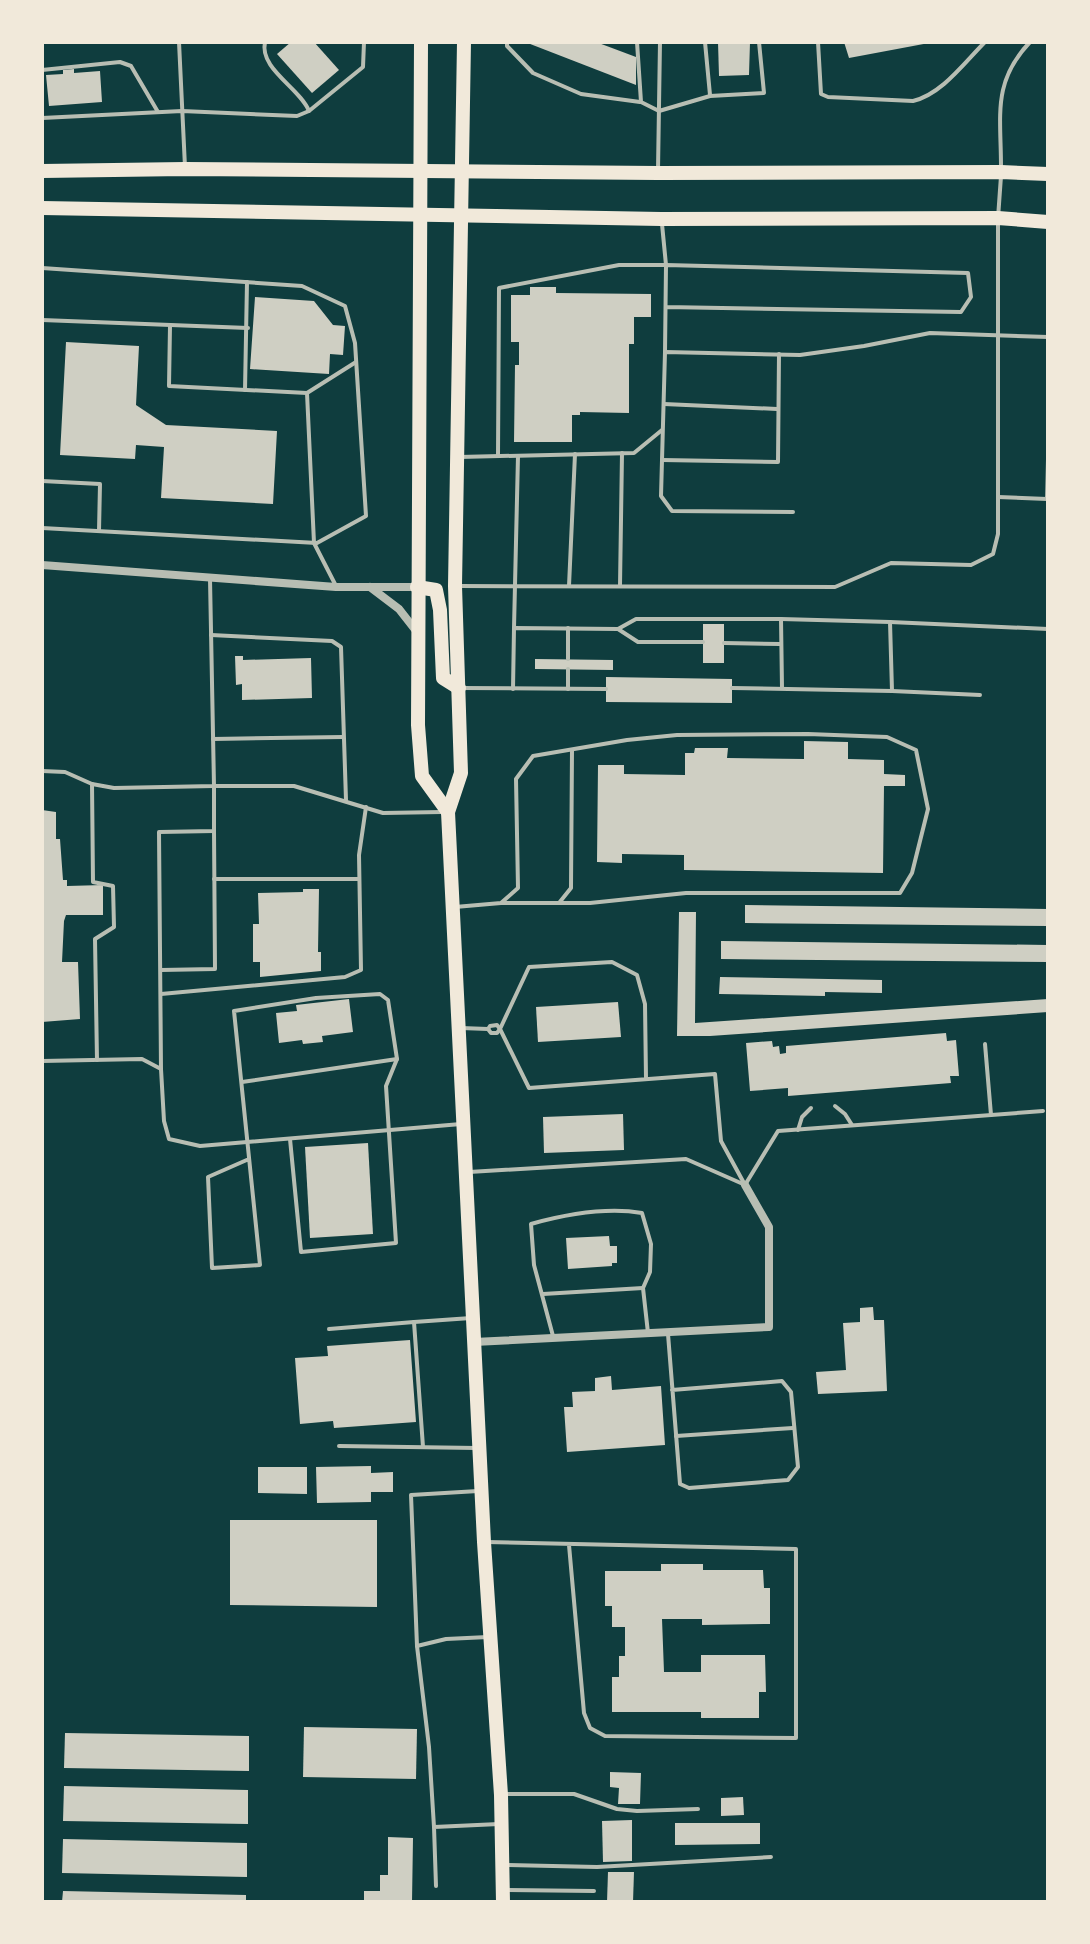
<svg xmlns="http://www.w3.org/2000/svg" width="1090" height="1944" viewBox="0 0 1090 1944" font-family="'Exo 2',sans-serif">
<rect width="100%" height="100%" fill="#0f3d3e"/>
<g fill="#cfcfc3">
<path d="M291,42h23l25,28 -27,23 -35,-39z"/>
<path d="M525,42h71l40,15v28z"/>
<path d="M718,42h32l-1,33 -30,1z"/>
<path d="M844,42h85v1l-80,15z"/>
<path d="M74,69v4l26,-2 2,31 -53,4 -3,-31 17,-1v-4z"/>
<path d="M530,287h26v6l95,1v23h-17v27h-5v69l-49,-1v3h-8v27h-58l1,-77h4v-23h-8v-47h19z"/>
<path d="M255,297l59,4 19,24 12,1 -2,29 -13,-1 -1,20 -79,-5z"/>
<path d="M66,342l73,4 -3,59 30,20 111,6 -4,73 -112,-6 3,-51 -28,-2 -1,14 -75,-4z"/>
<rect x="703" y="624" width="21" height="39"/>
<path d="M235,656h8v4l68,-2 1,40 -70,2v-16l-6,1z"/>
<path d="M535,659l78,1v10l-78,-1z"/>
<path d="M606,677l126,2v24l-126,-1z"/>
<path d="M804,741l44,1v17l36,1v14l21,1v11h-21l-1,87 -199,-3v-15l-62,-1v9l-25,-1 1,-97h26v9l61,1v-22h9l1,-5h33l-1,10 77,1z"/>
<path d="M42,810l14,2v27h4l3,41h4v6l36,-1v30h-37l-2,6 -2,41h16l2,57 -38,3z"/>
<path d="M303,889h16l-1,63h3v19l-61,6v-15h-7v-38h6l-1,-31 45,-1z"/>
<path d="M745,905l303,4v17l-303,-3z"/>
<path d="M679,912h17l-1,111 353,-24v13l-338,24h-33z"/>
<path d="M721,941l327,4v17l-327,-3z"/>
<path d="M720,977l162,3v13l-57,-1v4l-106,-2z"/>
<path d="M349,999l4,33 -31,4 1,6 -20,2 -1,-4 -23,3 -3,-30 21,-2 -1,-6z"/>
<path d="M618,1002l3,35 -83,5 -2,-35z"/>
<path d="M946,1033l1,8 9,-1 3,36h-9l1,7 -163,13v-8l-38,3 -4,-48 26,-2 1,6 6,-1 1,8 6,-1v-7z"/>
<path d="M623,1114l1,36 -80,3 -1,-36z"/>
<path d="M368,1143l5,91 -63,4 -5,-91z"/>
<path d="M609,1236l1,10h7v17h-5v3l-44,3 -2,-31z"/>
<path d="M873,1307l1,13h10l3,71 -69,3 -2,-22 30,-2 -3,-47 17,-1v-14z"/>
<path d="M410,1340l6,82 -82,6 -1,-7 -33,3 -5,-66 33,-2 -1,-10z"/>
<path d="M611,1376l1,14 49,-4 4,59 -98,7 -3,-45h9l-1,-15 23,-1v-13z"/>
<path d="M371,1466v7l22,-1v20h-22v10l-54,1 -1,-36z"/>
<path d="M258,1467h49v27l-49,-1z"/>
<path d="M230,1520h147v87l-147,-2z"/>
<path d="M661,1564h42v6h60l1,18h6v36l-68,1v-6h-40l2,53h37v-17h64l1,37h-7v26h-58v-6h-89v-35h7v-21h6v-29h-13v-21h-7v-35h56z"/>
<path d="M304,1727l113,2 -1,50 -113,-2z"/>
<path d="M65,1733l184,3v35l-185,-3z"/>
<path d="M610,1772l31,1 -1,31h-22l1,-16 -9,-1z"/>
<path d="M64,1786l184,4v34l-185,-3z"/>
<path d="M743,1797l1,18 -23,1v-18z"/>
<path d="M632,1820v41l-29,1 -1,-41z"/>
<path d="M675,1823h85v21l-85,1z"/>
<path d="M388,1837l25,1 -1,64h-48v-11h16v-16h8z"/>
<path d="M63,1839l184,4v34l-185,-4z"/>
<path d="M608,1872h26l-1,30h-26z"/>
<path d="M63,1891l183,4v7h-184z"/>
</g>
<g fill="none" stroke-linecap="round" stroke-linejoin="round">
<g stroke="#b8beb3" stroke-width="4">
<path d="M179,42l6,125"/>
<path d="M265,42c-6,27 35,46 44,69"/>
<path d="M507,42v4l26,27 48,21 59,8"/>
<path d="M637,42l4,60 18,9 51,-15 54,-3 -5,-51"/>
<path d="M705,42l5,53"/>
<path d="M818,42l3,52 7,3 85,4c29,-7 51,-38 72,-59"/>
<path d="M42,70l78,-8 11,4 27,46"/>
<path d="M42,118l140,-7 115,5 12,-5 54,-44 1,-25"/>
<path d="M1001,167c0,-52 -9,-85 29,-125"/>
<path d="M658,170l2,-128"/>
<path d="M42,268l260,18 43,20 10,37 11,173 -49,27 -275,-15"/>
<path d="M42,320l206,8"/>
<path d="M170,326l-1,60 138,7 49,-31"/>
<path d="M665,352l1,-87 302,8 3,24 -10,15 -295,-5"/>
<path d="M245,390l2,-108"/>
<path d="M307,393l7,150 22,43"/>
<path d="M664,404l113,5"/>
<path d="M498,455l1,-167 120,-23h47l-4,-41"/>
<path d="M459,457l175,-4 28,-23"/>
<path d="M662,460l116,2 1,-108"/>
<path d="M42,481l58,3 -1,47"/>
<path d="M998,497l49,2 1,-40"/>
<path d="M793,512l-121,-1 -11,-15 4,-144 135,3 64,-9 66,-13 118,4"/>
<path d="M460,586l375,1 56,-24 80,2 22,-11 5,-20v-316l3,-42"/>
<path d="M569,586l6,-132"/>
<path d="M620,586l2,-133"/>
<path d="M781,619l1,69"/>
<path d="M890,622l158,7"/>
<path d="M514,628l4,-172"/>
<path d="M568,628v31"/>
<path d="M618,629l20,13h65"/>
<path d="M211,635l121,6 9,6 5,153"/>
<path d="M724,643l56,1"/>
<path d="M568,669v20"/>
<path d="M461,688l145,1"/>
<path d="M513,689l1,-61 104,1 18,-10h145l109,3 2,69 -160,-3"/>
<path d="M892,691l88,4"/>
<path d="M213,739l130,-2"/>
<path d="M42,771l23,1 27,12 22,4 100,-2 -4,-207"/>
<path d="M92,784l1,98 20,4 1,41 -19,12 2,121"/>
<path d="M214,879h145"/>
<path d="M559,903l12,-15 1,-138"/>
<path d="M455,907l46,-4 17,-15 -2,-109 17,-23 94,-16 50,-5 131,-1 79,3 29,13 12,59 -16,64 -12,20h-214l-96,10h-89"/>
<path d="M161,970l54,-1 -1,-138"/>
<path d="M161,994l184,-17 16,-7 -2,-115 7,-48"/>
<path d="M461,1028l27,1 3,4h6l3,-4"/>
<path d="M488,1029l2,-3 7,-1 3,4"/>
<path d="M985,1044l6,71"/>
<path d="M42,1061l100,-2 19,10 3,52 5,18 31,7 261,-22"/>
<path d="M161,1069l-2,-237 55,-1v-45h80l89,27 59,-1"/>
<path d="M646,1078l-1,-74 -8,-29 -25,-13 -83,5 -29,62 29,59 186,-14 6,67 24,44"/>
<path d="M242,1082l155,-23"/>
<path d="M835,1106l10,8 7,11"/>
<path d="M798,1130l4,-13 9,-9"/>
<path d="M249,1159l-41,18 4,91 48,-3 -26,-254 82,-13 64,-4 8,6 9,59 -11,27 10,157 -95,9 -11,-113"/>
<path d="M469,1172l217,-13 57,25"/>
<path d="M745,1185l33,-54 265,-20"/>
<path d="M543,1294l100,-6"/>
<path d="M414,1322l57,-4"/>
<path d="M329,1329l85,-7 9,125"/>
<path d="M668,1334l12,150 9,4 99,-8 10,-13 -7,-75 -9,-11 -110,9"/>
<path d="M553,1336l-19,-71 -3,-41c36,-10 75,-17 111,-11l9,31 -1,28 -7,16 5,45"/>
<path d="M676,1436l117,-8"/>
<path d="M339,1446l138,2"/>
<path d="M486,1542l310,7v189l-191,-2 -15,-8 -6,-15 -15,-168"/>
<path d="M417,1646l-6,-151 67,-4"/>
<path d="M503,1794h71l43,15 20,2 61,-2"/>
<path d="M434,1827l-5,-80 -12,-101 29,-7 42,-2"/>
<path d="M505,1865l92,2 174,-10"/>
<path d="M436,1886l-2,-59 65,-3"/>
<path d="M505,1890l89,1"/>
</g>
<g stroke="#b8beb3" stroke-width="8">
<path d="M42,565l294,22h81"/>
<path d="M370,587l29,22 18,23"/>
<path d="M474,1342l295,-15v-100l-24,-42"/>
</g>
<g stroke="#f1e9da" stroke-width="14">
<path d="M42,171l143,-2 473,4 343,-1 47,2"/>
<path d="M42,208l619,11 337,-1 50,4"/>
</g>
<g stroke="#f1e9da" stroke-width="14">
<path d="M421,42l-3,683 4,51 26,36"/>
<path d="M464,42l-9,544 6,187 -13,39 36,730 17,253 2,107"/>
<path d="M417,587l19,3 4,20 3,68 16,10"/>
</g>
</g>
<rect width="1090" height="1944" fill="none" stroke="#f1e9da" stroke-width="88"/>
</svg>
